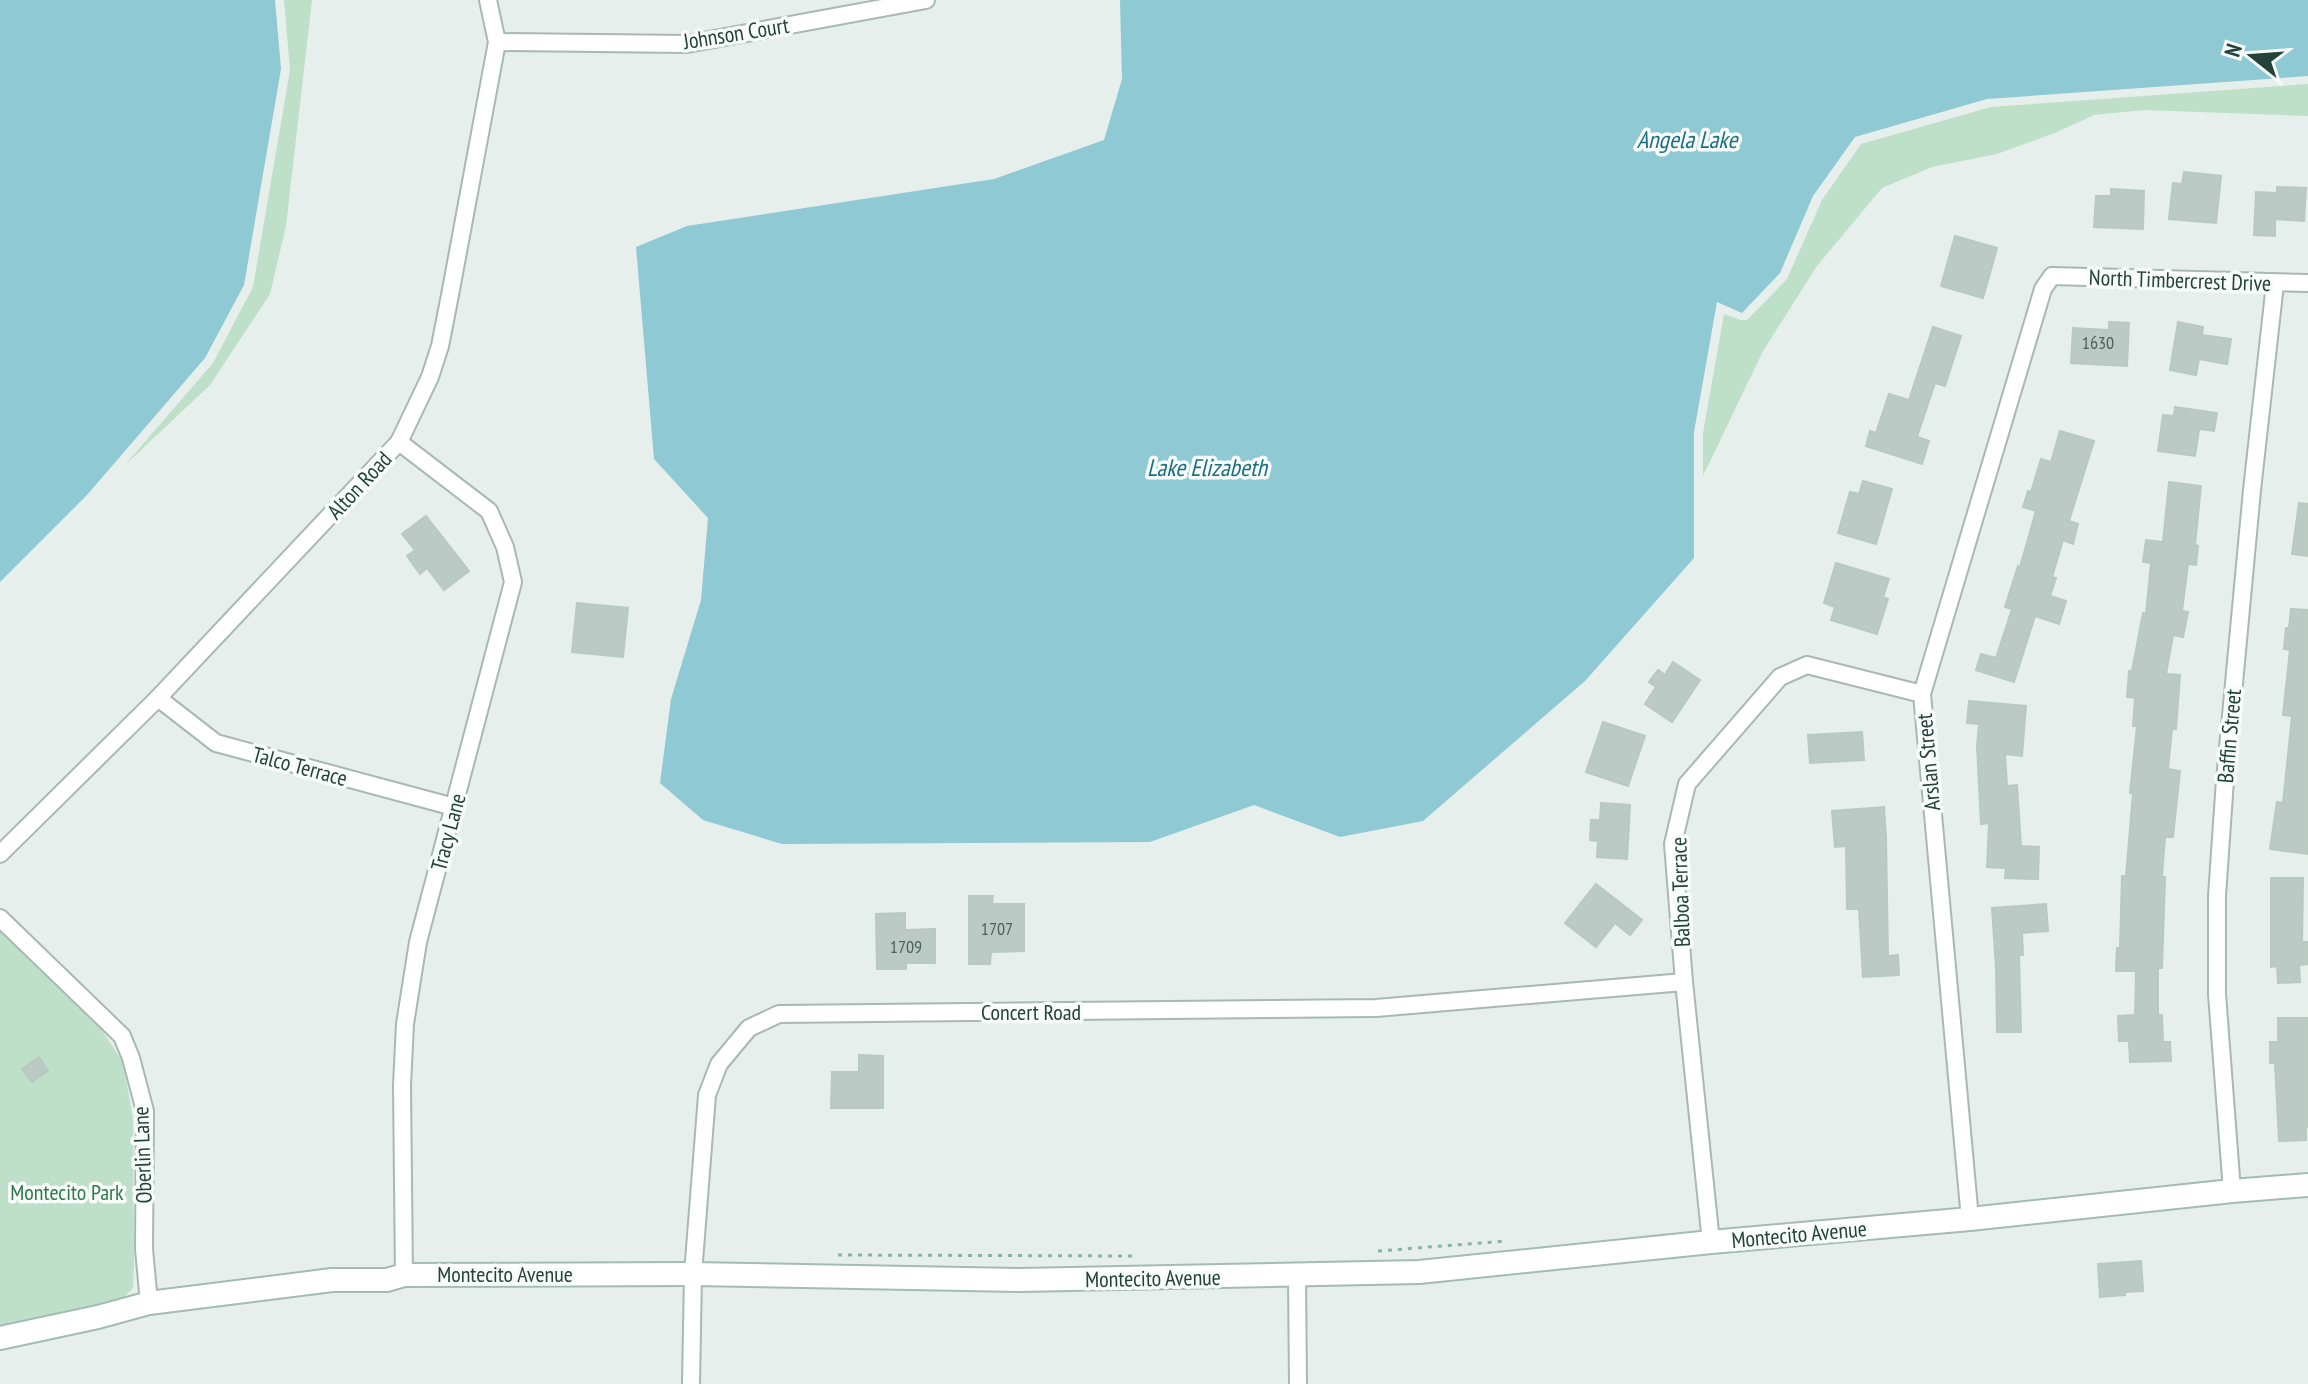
<svg xmlns="http://www.w3.org/2000/svg" width="2308" height="1384" viewBox="0 0 2308 1384" font-family="'PT Sans Narrow',sans-serif">
<rect width="100%" height="100%" fill="#e6efeb"/>
<g fill="#bfe0c8">
<path d="M284,0h28l-26,226 -16,68 -60,91 -86,81 89,-103 40,-76 37,-217z"/>
<path d="M2308,84v32l-164,-6 -50,5 -37,17 -60,22 -65,13 -50,21 -65,78 -54,85 -60,125v-43l21,-119 17,6h6l40,-41 35,-79 39,-56 130,-37z"/>
<path d="M0,930l101,99 22,33 10,57 1,146 -1,23 -15,15 -118,26z"/>
</g>
<g fill="#8ec9d4">
<path d="M0,0h275l6,69 -37,216 -39,73 -118,137 -87,87z"/>
<path d="M1120,0h1188v76l-321,23 -132,38 -42,59 -33,77 -38,40 -25,-11 -23,130v126l-109,123 -162,140 -83,16 -86,-32 -104,37 -368,2 -79,-24 -43,-37 11,-84 30,-99 7,-82 -54,-59 -18,-212 51,-21 307,-47 110,-39 18,-61z"/>
</g>
<g fill="#bbcac4" stroke="#b8c9c2" stroke-width="2">
<path d="M2184,172l37,4 -5,47 -47,-4 4,-36 9,1z"/>
<path d="M2277,187l29,1 -2,33 -29,-2v17l-21,-1 2,-43 21,1z"/>
<path d="M2111,189l33,2 -1,38 -49,-2 2,-31h15z"/>
<path d="M1955,236l42,12 -14,50 -42,-12z"/>
<path d="M2109,322l20,1 -2,43 -56,-3 2,-35 36,2z"/>
<path d="M2178,322l25,5 -1,8 29,4 -4,25 -28,-5 -3,16 -26,-5z"/>
<path d="M1933,327l28,9 -16,50 -10,-3 -18,54 12,4 -7,23 -56,-18 4,-15 6,2 13,-39 20,6z"/>
<path d="M2175,407l42,6 -3,18 -15,-2 -4,27 -37,-5 5,-36 11,1z"/>
<path d="M2060,431l34,10 -25,80 9,3 -5,20 -10,-4 -11,37 4,1 -6,18 16,5 -7,23 -24,-8 -21,66 -38,-12 5,-16 15,4 16,-49 -7,-2 13,-41 2,1 16,-56 -13,-4 5,-16 3,1 10,-33 10,3z"/>
<path d="M1863,481l29,8 -16,55 -38,-11 12,-41 9,2z"/>
<path d="M2169,482l32,4 -6,59 3,1 -2,19 -8,-1 -6,47 6,1 -5,25 -10,-2 -7,39 14,1 -4,54h-4l-4,40 12,2 -7,66h-8l-3,40h3l-3,91h-4v47h4l1,27h7l1,19 -41,1 -1,-21h-10l-1,-25 17,-1 1,-44h-20l1,-23h3l2,-72h4l7,-83h-3l7,-67h-4l2,-28 -8,-1 2,-26h3l11,-58 3,1 5,-51 -8,-1 3,-22 17,2z"/>
<path d="M2299,503l9,1v52l-16,-2z"/>
<path d="M426,516l43,55 -25,19 -17,-22 -7,6 -13,-18 8,-6 -13,-16z"/>
<path d="M1836,563l53,16 -6,18 5,2 -11,35 -46,-14 4,-13 -11,-4z"/>
<path d="M577,603l51,5 -5,49 -51,-5z"/>
<path d="M2291,609l17,1v244l-38,-5 7,-47 6,1 9,-87 -9,-1 7,-65 -6,-1 2,-21h3z"/>
<path d="M1673,662l27,18 -28,42 -27,-18 11,-17 -7,-5 9,-12 7,5z"/>
<path d="M1969,701l57,5 -4,50 -17,-2 2,32 10,-1 4,61 18,1 -1,32 -33,-1 1,-10 -19,-1 2,-44 -8,1 -4,-78 2,-22 -12,-1z"/>
<path d="M1603,722l42,14 -17,50 -42,-14z"/>
<path d="M1862,732l2,28 -54,3 -2,-28z"/>
<path d="M1601,803l29,2 -3,54 -30,-2 1,-16 -8,-1 1,-20h9z"/>
<path d="M1884,807l2,31 2,118 10,-1 1,20 -36,2 -4,-68h-12l-1,-63 -11,1 -3,-36z"/>
<path d="M2271,878h32l-1,64h6v22l-9,1 1,17 -22,1 -1,-17 -6,1z"/>
<path d="M1596,884l46,36 -12,15 -15,-12 -19,24 -31,-24z"/>
<path d="M969,896h24l-1,8h32v47l-33,1 -1,12h-21z"/>
<path d="M2046,904l2,27 -26,2 1,22h-4l2,77h-24l-1,-65 -4,-59z"/>
<path d="M905,913v17l30,-1v34h-29v6h-29l-1,-55z"/>
<path d="M2278,1018h30v109h-2v13l-27,1 -4,-78h-5v-21h8z"/>
<path d="M859,1055l24,1v52h-52l1,-36h27z"/>
<path d="M39,1057l9,14 -16,11 -10,-13z"/>
<path d="M2141,1261l2,30 -18,1v3l-25,2 -2,-33z"/>
</g>
<g fill="none" stroke-linecap="round" stroke-linejoin="round">
<defs>
<g id="street">
<path d="M497,42l190,2 239,-44"/>
<path d="M399,442l90,69 16,36 8,35 -95,360 -13,82 -3,61 2,190"/>
<path d="M158,698l58,45 238,64"/>
<path d="M0,854l158,-156 241,-256 31,-65 10,-31 10,-51 47,-253 -9,-42"/>
<path d="M0,918l122,118 9,22 14,53 -1,138 5,54"/>
<path d="M2232,1191l-15,-197v-98l8,-116 27,-290 23,-206"/>
<path d="M1970,1219l-48,-525 121,-405 9,-13 256,7"/>
<path d="M1711,1242l-27,-260 -11,-138 14,-60 93,-107 27,-12 115,29"/>
<path d="M1297,1275l1,109"/>
<path d="M691,1384l2,-110 14,-179 12,-31 30,-36 30,-14 597,-6 308,-26"/>
</g>
<path id="secondary" d="M0,1338l98,-21 51,-14 183,-23h55l17,-5 289,-1 327,6 399,-8 292,-30 259,-23 262,-28 76,-6"/>
</defs>
<use href="#street" stroke="#a8b8b2" stroke-width="20"/>
<use href="#secondary" stroke="#a4bbb3" stroke-width="26"/>
<g stroke="#86b3a5" stroke-width="3" stroke-dasharray="4 6" stroke-linecap="butt">
<path d="M1378,1251l128,-10"/>
<path d="M838,1255l296,1"/>
</g>
<use href="#street" stroke="#fff" stroke-width="16"/>
<use href="#secondary" stroke="#fff" stroke-width="22"/>
</g>
<g text-anchor="middle" dominant-baseline="central" stroke-width="7" stroke-linejoin="round" paint-order="stroke">
<g font-size="18" fill="#4a645c">
<text x="2098" y="342">1630</text>
<text x="997" y="928">1707</text>
<text x="906" y="946">1709</text>
</g>
<g font-size="22" fill="#24423a" stroke="#f7fbf9">
<text transform="translate(736 33) rotate(-9)">Johnson Court</text>
<text transform="translate(2180 280) rotate(2)">North Timbercrest Drive</text>
<text transform="translate(359 485) rotate(-47)">Alton Road</text>
<text transform="translate(2229 736) rotate(-85)">Baffin Street</text>
<text transform="translate(1928 762) rotate(-95)">Arslan Street</text>
<text transform="translate(300 766) rotate(15)">Talco Terrace</text>
<text transform="translate(448 832) rotate(-75)">Tracy Lane</text>
<text transform="translate(1680 892) rotate(-92)">Balboa Terrace</text>
<text x="1031" y="1012">Concert Road</text>
<text transform="translate(142 1155) rotate(-92)">Oberlin Lane</text>
<text transform="translate(1799 1234) rotate(-5)">Montecito Avenue</text>
<text x="505" y="1274">Montecito Avenue</text>
<text transform="translate(1153 1278) rotate(-1)">Montecito Avenue</text>
</g>
<g font-size="22" fill="#2d7a4b" stroke="#f7fbf9">
<text x="67" y="1192">Montecito Park</text>
</g>
<g font-size="24" font-style="italic" fill="#1c6f80" stroke="#f7fbf9">
<text x="1687" y="139">Angela Lake</text>
<text x="1207" y="467">Lake Elizabeth</text>
</g>
</g>
<g transform="translate(2252 56) rotate(287)" stroke="#f7fbf9" stroke-width="6" paint-order="stroke">
<path d="M0-6L14 30L0 20L-14 30Z" fill="#24423a"/>
<text y="-12" font-size="22" font-weight="bold" text-anchor="middle" fill="#24423a">N</text>
</g>
</svg>
